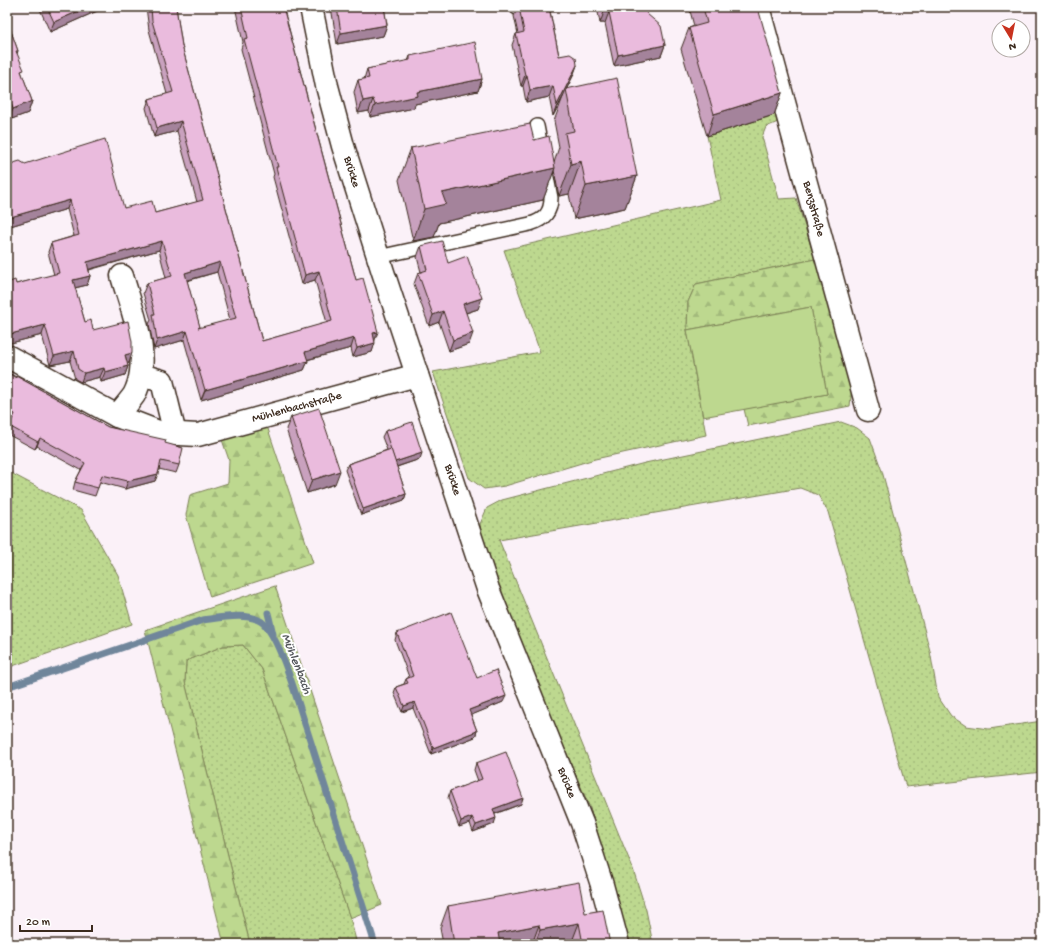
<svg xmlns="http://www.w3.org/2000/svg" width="1049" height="951" viewBox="0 0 1049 951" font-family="'Gochi Hand',sans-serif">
<defs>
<pattern id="grass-dots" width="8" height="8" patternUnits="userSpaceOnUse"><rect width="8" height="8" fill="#bdd88f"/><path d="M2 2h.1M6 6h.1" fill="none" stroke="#a3ba7b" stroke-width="1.8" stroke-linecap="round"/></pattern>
<pattern id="forest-firs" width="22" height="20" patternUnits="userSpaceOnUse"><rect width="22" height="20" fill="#bdd88f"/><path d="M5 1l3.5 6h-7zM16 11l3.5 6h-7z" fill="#a3ba7b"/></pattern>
</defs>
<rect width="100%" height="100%" fill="#fbf1f8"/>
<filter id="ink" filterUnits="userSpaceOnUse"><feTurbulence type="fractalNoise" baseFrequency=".025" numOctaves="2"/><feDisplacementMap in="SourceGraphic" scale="8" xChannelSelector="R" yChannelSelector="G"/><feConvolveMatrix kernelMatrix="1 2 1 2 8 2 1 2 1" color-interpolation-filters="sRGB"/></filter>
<g filter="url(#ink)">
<g fill="url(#grass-dots)" stroke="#7c8156">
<path d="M776,114l2,8 -12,5 -4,10 17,62 17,-1 19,61 -119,25 -8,18 -1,28 19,105 -111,24 -90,27 -21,3 -15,-11 -36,-106 107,-20 -36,-102 217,-50 -14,-64z"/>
<path d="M841,422l16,6 13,10 12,33 48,180 8,46 13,19 15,10 23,3 53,-8v51l-136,15 -78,-275 -10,-17 -18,-7 -301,52 134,329 13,41 7,34h-25l-19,-74 -19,-62 -93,-218 -14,-42 -3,-24 7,-16 15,-8 143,-37z"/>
<path d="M7,471l74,39 37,65 14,49 -125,44z"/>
<path d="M243,645l19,24 88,249 7,26h-107l-65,-262 1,-21 37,-15z"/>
</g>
<g fill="url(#forest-firs)" stroke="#7c8156">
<path d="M815,259l35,114 2,16 -2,17 -102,20 -4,-17 83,-15 -16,-87 -124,23 1,-28 8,-18z"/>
<path d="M267,426l46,137 -103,34 -24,-82 4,-20 38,-12 1,-23 -10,-29z"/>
<path d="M275,586l107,319 -32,13 -88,-249 -19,-24 -20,1 -37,15 -1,21 65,262h-26l-79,-314z"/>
</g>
<path fill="#bdd88f" stroke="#7c8156" d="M811,307l16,87 -124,23 -16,-87z"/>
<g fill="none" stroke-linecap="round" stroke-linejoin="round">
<g stroke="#70869b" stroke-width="7">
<path d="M268,613l5,21"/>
<path d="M13,685l190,-65c16,-2 49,-9 61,4 17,17 34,79 42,103 23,73 46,145 69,217"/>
</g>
<defs>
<g id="service">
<path d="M516,7l1,1"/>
<path d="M378,257l152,-33c14,-4 21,-11 21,-26l-14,-72"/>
</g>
<g id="minor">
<path d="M311,7l16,79 16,60 40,126 105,317 94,234 20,62 16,59"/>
<path d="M758,7l110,403"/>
<path d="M7,356l110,60 44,17 37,2 219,-60"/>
<path d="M141,375l21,6 13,53"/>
<path d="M117,416c5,-6 12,-14 17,-21 19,-36 -2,-84 -12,-119"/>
</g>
</defs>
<use href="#service" stroke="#3b2a1e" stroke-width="16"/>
<use href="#minor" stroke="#3b2a1e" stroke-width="25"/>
<use href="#service" stroke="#fff" stroke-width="13"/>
<use href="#minor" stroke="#fff" stroke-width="22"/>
</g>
<g fill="#c9a1be" stroke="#3b2a1e" fill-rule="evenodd">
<path d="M39,7h59l-1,4 -47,21z"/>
<path d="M146,7h30l6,39 80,295 65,-18 -12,-43 -13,4 -29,-107 1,-3 -33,-125 2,-7 -8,-35h50l-1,3 72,270 19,60 -3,12 -19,5 -2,-9 -44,12 1,1 -4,9 -103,30 -17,-60 -30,9 -5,-25 2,-4 -8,-27 4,-10 19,-5 -7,-28 -70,20 1,6 -3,9 -12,3 10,34 44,41h-2l1,3 -3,9 -24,7 -1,-5 -19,5 -6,-3 -5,-18 -20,4 -8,-30 -35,9v-61l9,1 38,-9 -6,-23 3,-9 23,-7 -7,-27 -60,18v-62l117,43 31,5 42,-11 -20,-71 -23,6 -8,-29 3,-9 18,-5 -18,-64zM217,272l13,48 -30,8 -13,-47z"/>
<path d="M331,7h53l3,18 -4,11 -46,8z"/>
<path d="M518,7h51l-19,4 9,45 18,9 -4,11 -6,12 70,88 -12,32 -51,11 -5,-25 -10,2 -5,-26 -11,30 -104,23 -5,14 -21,4 -14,-61 12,-32 123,-8 20,23 5,-16 -5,-26 9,-24 -10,19 -4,-19 -23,5 -3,-16h-2l-9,-41 4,-11h2l-4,-18z"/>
<path d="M597,7h49l1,7 18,31 -4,11 -47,10 -9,-43h-5z"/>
<path d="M689,7h62l31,86 -8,22 -67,21 -26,-87 8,-21 5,-2z"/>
<path d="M7,20l11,31 -1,3 5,20 10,27 -4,12 -19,7 -2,-5z"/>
<path d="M410,56l72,23 -4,12 -63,13 -1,4 -44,9 -1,-6 -11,2 -4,-21 4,-12 6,-1 3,-10 41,-8z"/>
<path d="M421,246l27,17 30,46 -12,4 3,31 -20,7 -10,-29 -10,4 -15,-42 4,-11 3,-1 -4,-15z"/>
<path d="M7,372l9,5v-1l92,51 57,16 14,22 -3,8 -17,-4 -4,12 -30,8 -25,-7 -5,14 -22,-6 2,-8 6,-12 -44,-24 -2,3 -28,-15v-3l4,-10 -4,-2z"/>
<path d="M291,417l44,67 -28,9 -21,-64z"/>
<path d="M385,431l35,28 -23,8 9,27 -2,6 -43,15 -16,-45 3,-6 39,-14 -5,-13z"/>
<path d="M397,633l80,45 26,24 -32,13 6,16 -2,6 -44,17 -18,-46 -11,4 -8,-19 2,-6 8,-3 2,-5 3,-2 -14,-37z"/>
<path d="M476,763l45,41 -26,10 -1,10 -21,8 -3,-9 -11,4 -11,-29 2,-7 28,-10 -4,-11z"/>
<path d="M448,906l137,7 25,31h-167l-3,-16z"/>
</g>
<g fill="#a4839b" stroke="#3b2a1e">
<path d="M88,7h10l-1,4 -47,21 4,-10z"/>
<path d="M483,7h9l-10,2z"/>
<path d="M546,7h23l-25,5z"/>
<path d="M604,12h5l-4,11h-5z"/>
<path d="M387,25l-4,11 -46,8 4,-11z"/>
<path d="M665,45l-4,11 -47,10 4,-11z"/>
<path d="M577,65l-4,11 -7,14v-1l-3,8 -10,19 4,-11z"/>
<path d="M525,75h2l-4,11h-2z"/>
<path d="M482,79l-4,12 -63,13 -1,4 -44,9 5,-12 42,-13z"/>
<path d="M553,86l-4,11 -23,5 4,-12z"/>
<path d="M782,93l-8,22 -67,21 7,-22z"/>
<path d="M373,99l-4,12 -11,2 5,-12z"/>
<path d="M32,101l-4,12 -19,7 4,-11z"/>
<path d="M181,121l-4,10 -23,6 3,-9z"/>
<path d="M581,161l-12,33 -10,2 12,-32z"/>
<path d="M555,168l-12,32 -104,23 -5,14 -21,4 11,-32 18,-16z"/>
<path d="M637,176l-12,32 -51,11 12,-33z"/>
<path d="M70,200l-3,9 -60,18v-9z"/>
<path d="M162,241l-3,9 -76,21 4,-9z"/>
<path d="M220,262l-3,10 -36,10 4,-9z"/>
<path d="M319,271l-4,9 -13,4 3,-9z"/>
<path d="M90,276l-3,9 -17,4 3,-9z"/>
<path d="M482,298l-4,11 -19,6 4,-11z"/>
<path d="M443,311l-4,11 -10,4 4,-11z"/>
<path d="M45,325l-3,10 -35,9v-9z"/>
<path d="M187,331l-3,9 -30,9 3,-9z"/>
<path d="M378,332l-4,10 -1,-9z"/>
<path d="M473,333l-4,11 -20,7 4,-11z"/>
<path d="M354,338l-3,10 -49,13 3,-9z"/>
<path d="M375,343l-3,9 -19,5 4,-9z"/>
<path d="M74,351l-4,10 -20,4 4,-9z"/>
<path d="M132,353l-3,10 -7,2 3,-10z"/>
<path d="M308,361l-4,9 -103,30 4,-10z"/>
<path d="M128,366l-3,9 -24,7 4,-10z"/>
<path d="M104,368l-4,9 -19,5 3,-9z"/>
<path d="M40,438l-3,8 -2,3 3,-7z"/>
<path d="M422,453l-2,6 -27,9 2,-6z"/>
<path d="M340,471l-5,13 -28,9 5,-13z"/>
<path d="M158,474l-3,7 -30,8 3,-8z"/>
<path d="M406,494l-2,6 -43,15 2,-6z"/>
<path d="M506,696l-3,6 -36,15 2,-7z"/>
<path d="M415,702l-2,6 -11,4 2,-6z"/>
<path d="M477,731l-2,6 -44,17 2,-6z"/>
<path d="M523,798l-2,6 -30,11 2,-6z"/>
<path d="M472,817l-2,6 -11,4 2,-6z"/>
<path d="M496,818l-2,6 -21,8 3,-7z"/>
<path d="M579,923l-8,21h-36l5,-14z"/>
<path d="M539,925l-7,19h-38l4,-11z"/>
</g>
<g fill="#eabbdd" stroke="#3b2a1e" fill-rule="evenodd">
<path d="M47,7h41l-34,15z"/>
<path d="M151,7h25l6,39 80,295 70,-20 -13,-50 -14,4 -29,-108h2l-34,-128 4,-1 -7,-31h42l73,273 7,-2 15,54 -5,1 2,10 -18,5 -3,-10 -49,14 3,9 -103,29 -18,-59 -30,9 -4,-26h2l-8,-31 25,-7 -10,-35 -75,21 3,14 -17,4 12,42 6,-2 2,10 35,-9 4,21v11l-7,2 3,11 -23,6 -1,-4 -20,5 -6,-4 -4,-18 -20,5 -9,-31 -38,10v-52l8,-3 1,4 43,-11 -8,-30 28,-8 -9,-35 -63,18v-32l3,-6 -3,-11v-4l13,-4 5,3 80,-25 19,69 28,-7 3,12 48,-13 -22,-79 -24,7 -8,-29 24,-7 -21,-71zM220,262l16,56 -38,10 2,-1 -15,-54z"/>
<path d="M337,7h47l3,18 -46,8z"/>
<path d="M519,7h30l10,49 11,-2 6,4 1,7 -20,40 -4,-19 -23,4 -3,-15h-2l-9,-41 8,-2z"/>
<path d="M603,7h43l1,7 14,12 4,19 -47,10 -9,-43h-5z"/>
<path d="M703,7h48l1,3 6,-2 24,85 -68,21 -25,-86 18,-5z"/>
<path d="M7,20l11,31h-2l8,19 -3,1 11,30 -19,8 -4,-11 -2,1z"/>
<path d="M475,42l7,37 -65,13 1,4 -43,9 -2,-6 -10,2 -5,-21 11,-2 -2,-9 43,-9v-4z"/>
<path d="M617,78l20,98 -51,10 -5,-25 -10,3 -6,-31 9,-2 -8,-42z"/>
<path d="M530,124l4,16 15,-4 6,32 -113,25 4,11 -22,5 -13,-61z"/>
<path d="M442,241l6,22 19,-7 15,42 -19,6 10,29 -20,7 -10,-29 -10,4 -15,-42 9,-3 -6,-24z"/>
<path d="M7,372l9,6v-2l92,51 58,13 -1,3 18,5 -4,17 -18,-4 -3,13 -30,7 -26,-6 -4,13 -23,-6 10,-19 -45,-25 -2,4 -29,-16 6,-12 -8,-4z"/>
<path d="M319,408l21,63 -28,9 -21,-63z"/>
<path d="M412,422l10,31 -27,9 -10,-31z"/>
<path d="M391,449l15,45 -43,15 -15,-45z"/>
<path d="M451,612l26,66 19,-8 10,26 -37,14 8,21 -44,17 -18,-46 -11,4 -8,-19 12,-4 -2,-4 7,-3 -16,-43z"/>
<path d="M506,752l17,46 -30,11 3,9 -20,7 -4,-8 -11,4 -11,-30 32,-12 -6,-16z"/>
<path d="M579,882l6,31 18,-3 7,34h-27l-4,-21 -39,7 -1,-5 -41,8 2,11h-46l-6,-38z"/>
</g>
</g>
<g text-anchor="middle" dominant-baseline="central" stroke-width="4" stroke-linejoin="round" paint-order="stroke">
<g font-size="12" fill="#3b2a1e" stroke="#fff">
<text transform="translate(351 172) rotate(73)">Brücke</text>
<text transform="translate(813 209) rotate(75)">Benzstraße</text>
<text transform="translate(297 408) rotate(-15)">Mühlenbachstraße</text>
<text transform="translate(452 480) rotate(72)">Brücke</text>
<text transform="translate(566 783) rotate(68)">Brücke</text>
</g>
<g font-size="13" font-style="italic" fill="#55585c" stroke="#fff">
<text transform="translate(296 664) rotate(69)">Mühlenbach</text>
</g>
</g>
<rect width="1049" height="951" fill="none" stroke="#fff" stroke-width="24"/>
<rect x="12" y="12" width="1025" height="927" fill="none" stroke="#3b2a1e" stroke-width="1.5" filter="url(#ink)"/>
<g transform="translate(1011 38) rotate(170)"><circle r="19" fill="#ffffff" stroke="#b1aaa5"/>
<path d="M0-3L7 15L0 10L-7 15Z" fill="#c8321e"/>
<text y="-6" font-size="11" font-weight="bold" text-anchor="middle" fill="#3b2a1e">N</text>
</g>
<path d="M20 925v6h72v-6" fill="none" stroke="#3b2a1e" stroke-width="2"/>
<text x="26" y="925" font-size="12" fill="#3b2a1e" stroke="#ffffff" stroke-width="3" paint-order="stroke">20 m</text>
</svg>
